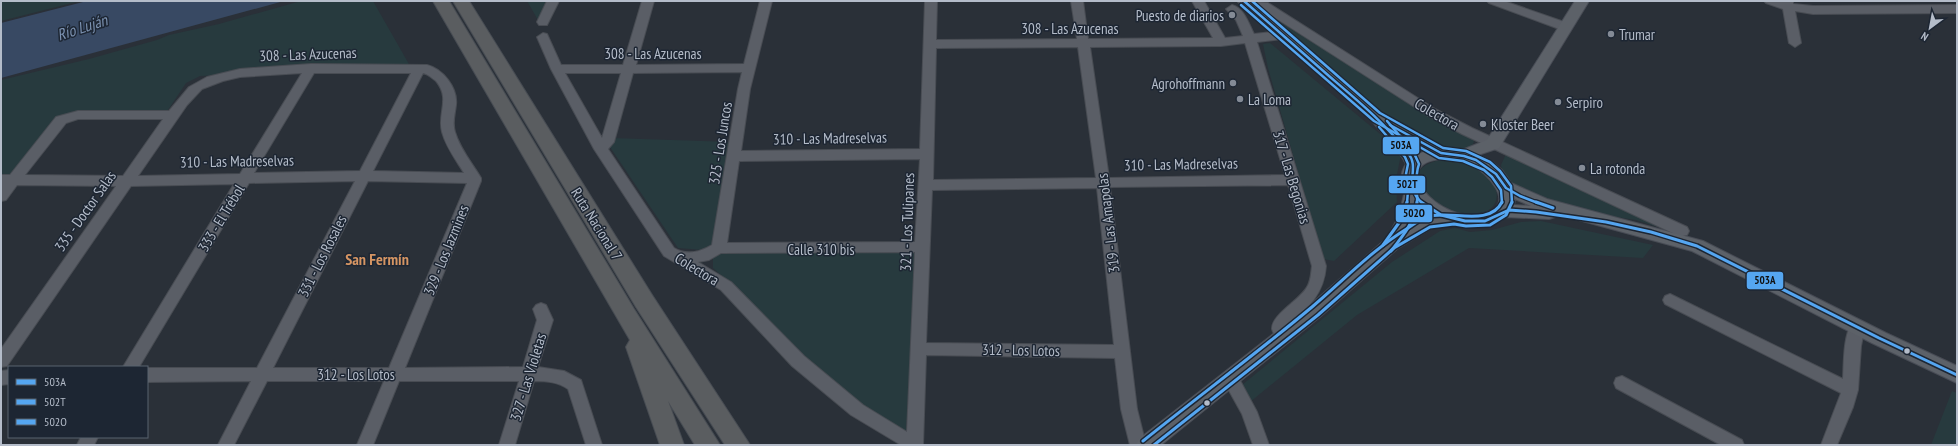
<svg xmlns="http://www.w3.org/2000/svg" width="1958" height="446" viewBox="0 0 1958 446" font-family="'PT Sans Narrow',sans-serif">
<rect width="100%" height="100%" fill="#2a3038"/>
<g fill="#273a3e">
<path d="M1,1h79l-79,20z"/>
<path d="M301,1h72l37,65 -210,10 -14,7 -18,27 -95,2 -13,5 -49,60h-10v-97l88,-21 68,-19 12,-5 50,-11z"/>
<path d="M527,1h20l-9,19z"/>
<path d="M1261,9h4l204,127 5,5 -1,3c-19,20 -72,-15 -89,-27z"/>
<path d="M1270,43l121,100 10,11 -5,26 1,22 -63,59 -11,-2 -55,-191 -5,-24z"/>
<path d="M612,138l120,4 -16,109 201,-1 -11,182 -36,-20 -38,-27 -93,-94 -26,-23v-12l2,-5 -37,-3 -68,-101z"/>
<path d="M1505,156h3l7,2 158,74 -37,-12 -47,-7 -30,-7 -48,-21 -9,-14 -1,-6z"/>
<path d="M1445,159c12,1 24,3 35,10 22,14 25,44 -7,45 -14,0 -36,-5 -46,-16 -2,-2 -4,-8 -6,-11 -10,-19 8,-25 24,-28z"/>
<path d="M1541,221l112,24 -10,13 -174,-10 -112,67 -107,87 -8,-17 150,-123 48,-31 15,-3 15,4 22,-2 29,-8z"/>
<path d="M1952,391l5,2v52h-26z"/>
</g>
<path fill="#384963" d="M87,1h197l-283,77v-55z"/>
<g fill="none" stroke-linecap="round" stroke-linejoin="round">
<defs>
<g id="minor">
<path d="M547,1h12l-12,24h-8l-2,-3z"/>
<path d="M642,1h12l-18,64 108,-1 16,-63h12l-22,88 -9,62 179,-2 5,-148h12l-1,39 141,-1 -6,-38h12l5,38 125,-1 -21,-37h12l21,37 18,-2 -7,-16 -10,-11 6,-4c12,3 17,19 22,29l28,-3 6,4 -6,4 -25,3 69,224c-2,28 -18,42 -38,59v4l3,7 -3,4 -5,2 -5,-2c-2,-3 -5,-7 -6,-11 -1,-14 28,-29 35,-42 4,-6 4,-14 5,-21l-24,-81 -178,2 27,222 9,36h-16l-9,-36 -6,-51 -189,-3 -3,90h-22l-50,-30 -59,-49 -71,-76 -57,-34 -70,-107 -43,-80 -14,-32 6,-4 4,1 14,31h62zM1245,43l40,132 -176,3 -19,-131 131,-1zM1078,47l18,131 -163,2 3,-132zM742,72l-4,17 -26,156c-12,7 -25,11 -38,3l-66,-99 6,-7 19,-69zM565,73h56l-19,65zM920,159l-5,83 -188,1 12,-82zM1097,188l17,157 -188,-2 6,-153zM915,252l-8,180 -44,-27 -59,-49 -73,-74 -33,-20 11,-2 12,-7z"/>
<path d="M1239,1l29,2 167,106 37,19 215,99 2,4 -2,4 -5,1 -5,-1 -215,-101 -35,-19 -167,-107 -19,-5z"/>
<path d="M1487,1h17l66,23 2,3 -2,3h-8l-73,-27z"/>
<path d="M1764,1h29v3l20,2 144,-1v8l-144,1 -18,-3 6,32 -6,4 -6,-4 -6,-34 -17,-6z"/>
<path d="M311,64l116,1c16,4 31,23 29,40 -1,9 -4,17 -1,27 5,17 17,31 26,46v3l-76,187 118,-1 14,-47 -4,-11 3,-4 5,-2 5,2 7,15 -15,47 26,4 17,9 21,65h-16l-18,-56c-10,-7 -21,-8 -34,-8l-19,64h-16l20,-64h-120l-26,64h-16l27,-64h-117l-33,64h-16l33,-64 -104,1v-14h110l98,-187 -106,2 -110,184h-16l111,-183 -103,2 -124,180 -6,1v-18l115,-163 -99,-1 -11,15 -5,1v-26h9l46,-58 22,-6h91l20,-24 18,-10 33,-8zM302,73l-62,101 -102,2 49,-71 15,-16 21,-8 17,-4zM314,73h97l-51,98 -106,2zM423,73c5,1 9,5 13,8 15,18 1,32 6,51 4,15 14,28 22,41l-91,-2zM78,119h85l-40,57 -98,-1 41,-52zM368,181l99,2 -78,185h-116z"/>
<path d="M1670,294l173,85c1,-18 0,-41 9,-57l5,-2 5,2 3,4 -4,20 -3,44 -5,17 -16,38h-16l20,-52 -176,-89 -2,-4 2,-4z"/>
<path d="M9,370v14l-8,1v-14z"/>
<path d="M1230,371l6,2 21,39 12,33h-16l-11,-31 -20,-36 2,-5z"/>
<path d="M1622,376l120,64 2,5h-23l-105,-57 -2,-5 2,-5z"/>
<path d="M81,437h17l-4,8h-17z"/>
</g>
<path id="major" d="M1237,1h15l137,120 8,1 48,26 17,2 25,-10 88,-139h14l-90,147 -21,7 14,7 10,8 9,13 36,16 156,42 183,92 71,33v17l-85,-40 -180,-92 -135,-37 -2,3 -6,2 -43,-2 -6,4 -20,6h-17l-8,-2 -23,3 -35,21 -76,67 -160,129h-25l3,-6 170,-133 78,-68 12,-22 6,-26c-5,-9 -5,-17 1,-26l-4,-7 -30,-36zM1407,142l18,9 -8,4zM1450,159c7,1 14,2 21,5 15,8 46,39 15,49 -47,15 -106,-56 -36,-54zM1515,199l16,7 -17,-1zM1419,207l12,8 -9,3 -10,5z"/>
<g id="highway">
<path d="M433,1h16l185,308 86,136h-25l-27,-44 16,44h-24l-34,-98 4,-7z"/>
<path d="M453,1h16l183,294 98,150h-25l-89,-138z"/>
</g>
</defs>
<use href="#minor" stroke="#484c53" stroke-width="2"/>
<use href="#major" stroke="#484c55" stroke-width="2"/>
<use href="#highway" stroke="#474c53" stroke-width="2"/>
<use href="#minor" fill="#5a5e66" fill-rule="evenodd"/>
<use href="#major" fill="#5c6168" fill-rule="evenodd"/>
<use href="#highway" fill="#5a5d60" fill-rule="evenodd"/>
<defs>
<g id="bus-1-far1">
<path d="M1244,1c28,25 57,50 85,75 28,24 56,47 79,77 13,16 -6,31 14,50"/>
<path d="M1390,125l51,28 23,3 12,4 20,14 10,14 14,8 18,7"/>
</g>
<g id="bus-1">
<path d="M1421,202l20,13 24,6h20l24,-11 27,2 70,10 45,10 46,14 182,92 78,37"/>
<path d="M1536,202l17,6"/>
</g>
<g id="bus-2-far1">
<path d="M1252,1l128,112 63,35 23,3 24,11 10,9 11,15 1,17"/>
<path d="M1379,127l26,30 3,7 -2,10 2,17 -1,12"/>
</g>
<g id="bus-2">
<path d="M1383,245l18,-25 6,-18"/>
<path d="M1154,445l164,-130 76,-67 36,-21 24,-3 12,2 24,-1 16,-10 6,-13"/>
</g>
<g id="bus-3-far1">
<path d="M1241,5l133,116 65,37 24,3 21,9 8,7 9,13 1,13"/>
<path d="M1387,121l26,30 6,13c-5,13 -1,25 -2,39"/>
</g>
<g id="bus-3">
<path d="M1391,251c11,-14 25,-31 26,-49"/>
<path d="M1143,441c56,-45 114,-88 169,-134 32,-27 60,-57 96,-79 5,-3 12,-9 18,-11 23,-8 63,11 76,-15"/>
</g>
</defs>
<use href="#bus-1-far1" stroke="#1d2633" stroke-width="5"/>
<use href="#bus-1" stroke="#1d2633" stroke-width="6"/>
<use href="#bus-2-far1" stroke="#1d2633" stroke-width="5"/>
<use href="#bus-2" stroke="#1d2633" stroke-width="6"/>
<use href="#bus-3-far1" stroke="#1d2633" stroke-width="5"/>
<use href="#bus-3" stroke="#1d2633" stroke-width="6"/>
<use href="#bus-1-far1" stroke="#55a6f1" stroke-width="2.5"/>
<use href="#bus-1" stroke="#55a6f1" stroke-width="3"/>
<use href="#bus-2-far1" stroke="#55a6f1" stroke-width="2.5"/>
<use href="#bus-2" stroke="#55a6f1" stroke-width="3"/>
<use href="#bus-3-far1" stroke="#55a6f1" stroke-width="2.5"/>
<use href="#bus-3" stroke="#55a6f1" stroke-width="3"/>
</g>
<g fill="#848b96" stroke="#1d2633" stroke-width="1.5">
<circle cx="1232" cy="15" r="4"/>
<circle cx="1611" cy="34" r="4"/>
<circle cx="1233" cy="83" r="4"/>
<circle cx="1240" cy="99" r="4"/>
<circle cx="1558" cy="102" r="4"/>
<circle cx="1483" cy="124" r="4"/>
<circle cx="1582" cy="168" r="4"/>
</g>
<g fill="#b4bcc9" stroke="#1d2633" stroke-width="1.5">
<circle cx="1907" cy="351" r="3.5"/>
<circle cx="1207" cy="403" r="3.5"/>
</g>
<g text-anchor="middle" dominant-baseline="central" stroke-width="3" stroke-linejoin="round" paint-order="stroke">
<g font-size="15" fill="#b4bcc9" stroke="#1d2633" text-anchor="start">
<text x="1224" y="15" text-anchor="end">Puesto de diarios</text>
<text x="1619" y="34">Trumar</text>
<text x="1225" y="83" text-anchor="end">Agrohoffmann</text>
<text x="1248" y="99">La Loma</text>
<text x="1566" y="102">Serpiro</text>
<text x="1491" y="124">Kloster Beer</text>
<text x="1590" y="168">La rotonda</text>
</g>
<g font-size="15" fill="#b4bcc9" stroke="#1d2633">
<text x="1070" y="28">308 - Las Azucenas</text>
<text x="653" y="53">308 - Las Azucenas</text>
<text transform="translate(308 54) rotate(-2)">308 - Las Azucenas</text>
<text transform="translate(1437 114) rotate(30)">Colectora</text>
<text transform="translate(830 138) rotate(-1)">310 - Las Madreselvas</text>
<text transform="translate(720 143) rotate(-81)">325 - Los Juncos</text>
<text transform="translate(237 161) rotate(-1)">310 - Las Madreselvas</text>
<text transform="translate(1181 164) rotate(-1)">310 - Las Madreselvas</text>
<text transform="translate(1292 177) rotate(73)">317 - Las Begonias</text>
<text transform="translate(85 211) rotate(-55)">335 - Doctor Salas</text>
<text transform="translate(221 218) rotate(-59)">333 - El Trébol</text>
<text transform="translate(907 222) rotate(-88)">321 - Los Tulipanes</text>
<text transform="translate(1108 223) rotate(-97)">319 - Las Amapolas</text>
<text transform="translate(597 224) rotate(58)">Ruta Nacional 7</text>
<text x="821" y="249">Calle 310 bis</text>
<text transform="translate(446 250) rotate(-68)">329 - Los Jazmines</text>
<text transform="translate(322 256) rotate(-63)">331 - Los Rosales</text>
<text transform="translate(697 269) rotate(31)">Colectora</text>
<text transform="translate(1021 350) rotate(1)">312 - Los Lotos</text>
<text x="356" y="374">312 - Los Lotos</text>
<text transform="translate(528 377) rotate(-73)">327 - Las Violetas</text>
</g>
<g font-size="16" font-style="italic" fill="#7c92b1" stroke="#1d2633">
<text transform="translate(82 27) rotate(-18)">Río Luján</text>
</g>
<g font-size="16" font-weight="bold" fill="#d59563" stroke="#1d2633">
<text x="377" y="259">San Fermín</text>
</g>
</g>
<g stroke="#1d2633" stroke-width="1.5">
<rect x="1382" y="136" width="38" height="19" rx="4" fill="#55a6f1"/>
<rect x="1388" y="175" width="38" height="19" rx="4" fill="#55a6f1"/>
<rect x="1395" y="204" width="38" height="19" rx="4" fill="#55a6f1"/>
<rect x="1746" y="271" width="38" height="19" rx="4" fill="#55a6f1"/>
</g>
<g font-size="11" text-anchor="middle" font-weight="bold" fill="#111">
<text x="1401" y="149">503A</text>
<text x="1407" y="188">502T</text>
<text x="1414" y="217">502O</text>
<text x="1765" y="284">503A</text>
</g>
<rect width="1958" height="446" fill="none" stroke="#b4bcc9" stroke-width="4"/>
<rect x="8" y="366" width="140" height="72" fill="#1d2633" stroke="#59626f"/>
<rect x="16" y="379" width="20" height="6" fill="#55a6f1" stroke="#59626f"/>
<text x="44" y="386" font-size="12" fill="#b4bcc9">503A</text>
<rect x="16" y="399" width="20" height="6" fill="#55a6f1" stroke="#59626f"/>
<text x="44" y="406" font-size="12" fill="#b4bcc9">502T</text>
<rect x="16" y="419" width="20" height="6" fill="#55a6f1" stroke="#59626f"/>
<text x="44" y="426" font-size="12" fill="#b4bcc9">502O</text>
<g transform="translate(1930 28) rotate(212)" stroke="#1d2633" stroke-width="3" paint-order="stroke">
<path d="M0-3L7 15L0 10L-7 15Z" fill="#b4bcc9"/>
<text y="-6" font-size="11" font-weight="bold" text-anchor="middle" fill="#b4bcc9">N</text>
</g>
</svg>
